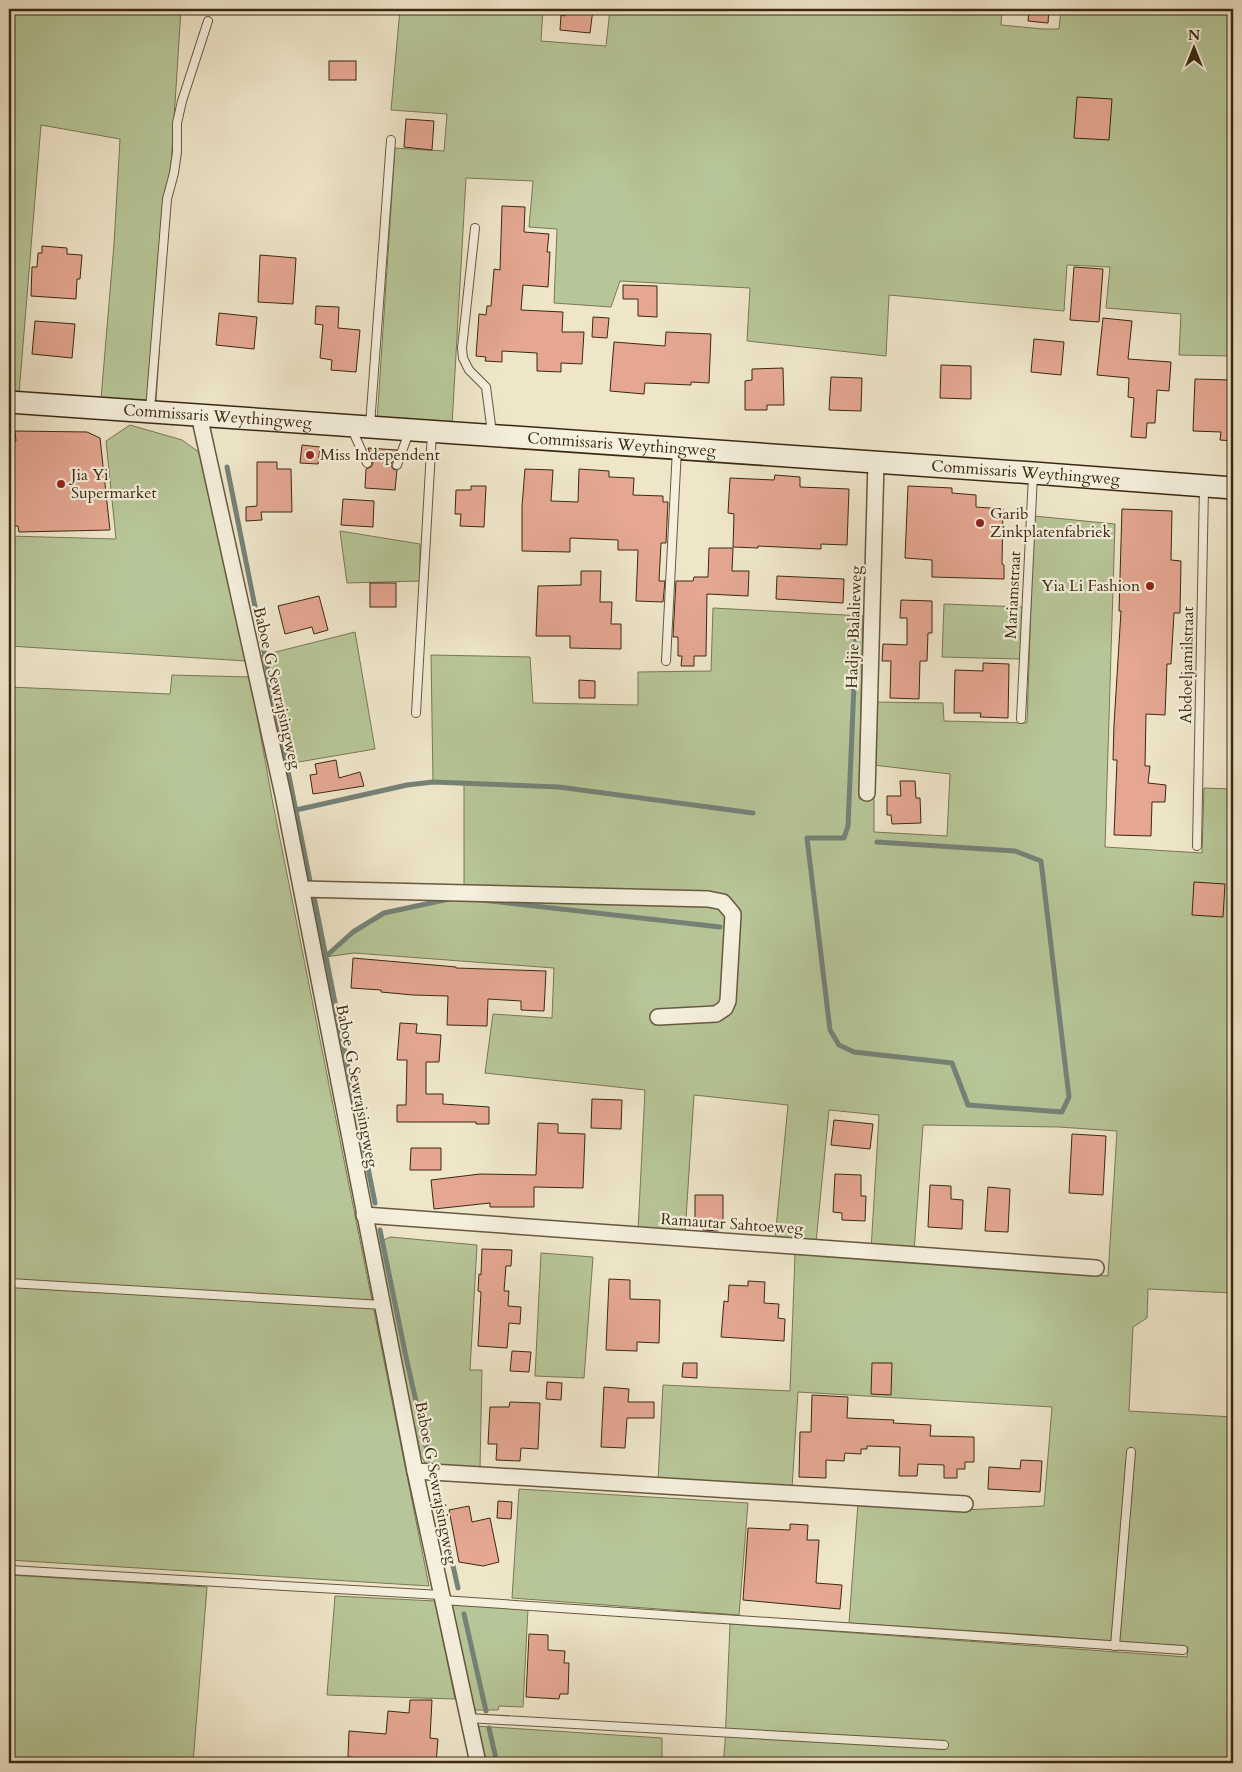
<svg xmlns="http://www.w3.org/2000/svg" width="1242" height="1772" viewBox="0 0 1242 1772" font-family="Cardo,serif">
<rect width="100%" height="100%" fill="#efe6ca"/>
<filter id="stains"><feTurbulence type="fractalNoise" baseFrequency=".004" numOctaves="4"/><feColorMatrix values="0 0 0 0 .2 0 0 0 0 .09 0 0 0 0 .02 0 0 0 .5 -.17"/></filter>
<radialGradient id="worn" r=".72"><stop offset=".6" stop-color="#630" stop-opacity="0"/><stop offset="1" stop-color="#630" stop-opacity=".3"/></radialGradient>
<g fill="#b7c698" stroke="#797854">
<path d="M9,9h172l-25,393 -55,-3 13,-155 6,-105 -79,-14 -22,269 -10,-1z"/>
<path d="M400,9l62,5 1,-5h80l-2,32 65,5 4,-37h392l-1,16 42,4h16l2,-20h172v347l-54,-1 2,-41 -75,-6 4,-41 -43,-2 -3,46 -175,-16 -3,61 -139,-15 3,-53 -130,-7 -9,26 -57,-4 3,-74 -28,-2 4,-46 -67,-3 -14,247 -75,-4 18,-273 49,3 3,-37 -56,-4z"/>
<path d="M130,425l52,15 18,13 46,208 -237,-15v-110l107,3 -10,-98z"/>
<path d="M1034,516l81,8 -10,323 97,6 2,-65 29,1v504l-85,-4 -1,29 -14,9 -4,84 104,6v346h-510l2,-19 5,-120 457,33 1,-10 -154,-12 -185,-12 9,-120 106,7 80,-4 8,-99 -254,-15 -6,96 -134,-8 5,-95 127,6 5,-137 313,22 9,-145 -58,-4 -136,-2 -9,127 -43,-2 8,-135 -50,-5 -13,132 -41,-3 13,-134 -94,-10 -9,139 -47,-3 7,-141 -160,-17 8,-59 59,4 2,-50 -200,-15 -29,4 28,-25 31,-19 70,-16 10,1v-115l-31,-1 -2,-127 99,2 3,46 105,2v-33l73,-1 2,-63 150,8 -4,183 15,-1v34l73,4 3,-62 -77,-9 1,-63 69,1 1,18 83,2z"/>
<path d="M340,531l80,13v37l-73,2z"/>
<path d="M944,604l79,3 -3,52 -78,-2z"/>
<path d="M355,632l20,117 -94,16 -21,-109z"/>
<path d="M172,675l78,2 23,127 156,782 -420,-26v-873l161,7z"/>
<path d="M390,1237l87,8 -7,125h12l-2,98 -40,-2 -15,-3 -4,-7 -45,-212z"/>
<path d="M541,1253l52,4 -9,121 -49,-2z"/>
<path d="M519,1489l229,14 -9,112 -227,-17z"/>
<path d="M9,1575l198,12 -14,176h-184z"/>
<path d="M335,1596l100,5 20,98 -128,-4z"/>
<path d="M453,1604l75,5 -5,98 -24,-1 -1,4h-27l-21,-101z"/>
<path d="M476,1726l186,12v25h-20l-4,-4 -28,-1 -20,5h-106z"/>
</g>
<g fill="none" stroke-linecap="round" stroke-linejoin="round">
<g stroke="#758278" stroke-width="5">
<path d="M227,467l83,414"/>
<path d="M856,638l-8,188 -4,12h-37l23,192 9,15 15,7 98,11 16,42 94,7 7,-15 -28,-236 -26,-10 -138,-9"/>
<path d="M296,810l111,-25 26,-3 126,5 194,26"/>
<path d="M314,897l61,306"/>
<path d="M482,900l238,27"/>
<path d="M325,957l28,-25 31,-19 65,-14"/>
<path d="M380,1230l26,127 23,102"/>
<path d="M435,1485l23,103"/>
<path d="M464,1614l22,97"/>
<path d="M489,1728l8,35"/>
</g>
</g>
<g fill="#e5a792" stroke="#3b2910">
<path d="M566,9h27l-3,24 -30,-3 1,-15 4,1z"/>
<path d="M1029,9h20l-1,14 -20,-2z"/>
<rect x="329" y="61" width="27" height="19"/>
<path d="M1077,97l35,2 -3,41 -35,-2z"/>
<path d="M406,119l28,2 -2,29 -28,-3z"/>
<path d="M502,206l23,1 -1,25 25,2 -2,18h3l-2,35 -25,-2 -2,25 42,2 -1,20h22l-2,32 -21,-1v9l-24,-1v-18l-35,-2v11l-17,-1 1,-4 -10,-1 3,-42 7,1 1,-9h4l3,-37 6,1z"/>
<path d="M42,246l25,2v6l15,1 -2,24h-3l-1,20 -45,-3 1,-29h5l1,-14h4z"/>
<path d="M260,255l36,3 -3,46 -35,-2z"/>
<path d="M1074,267l29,2 -4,53 -29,-2z"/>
<path d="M623,285l34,1v31l-19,-1v-17h-15z"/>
<path d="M316,306l23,1 -1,21 22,2 -4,42 -25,-2 1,-10 -12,-2 3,-33 -8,-1z"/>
<path d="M219,313l38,4 -3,32 -38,-4z"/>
<path d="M593,317l16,1 -2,20 -15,-1z"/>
<path d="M1103,318l29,3 -4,38 43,3 -2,29 -12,-1 -2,33h-8l-1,15 -15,-1 3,-39 -6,-1 1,-19 -32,-3z"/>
<path d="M35,321l40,3 -3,34 -40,-4z"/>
<path d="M666,332l45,2 -2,49 -18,-1v3l-46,-2 -1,11 -34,-3 4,-49 51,4z"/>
<path d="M1034,339l30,3 -3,33 -30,-3z"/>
<path d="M941,365l30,1v33l-31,-1z"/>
<path d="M783,368l1,37h-17v5h-22v-29l7,-1v-11z"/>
<path d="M831,377l31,1 -1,33 -32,-1z"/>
<path d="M1195,379l35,1 -1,17h4v44l-13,-1 1,-8 -28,-1z"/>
<path d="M15,431l72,1 13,6 10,92 -91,2 -1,-6h-9v-85h7z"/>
<path d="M302,445l18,2 -2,17 -18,-1z"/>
<path d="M368,448l29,2 -6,15 2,4 4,1 -2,20 -30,-2 1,-19 5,-2 2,-4z"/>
<path d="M257,462h20v7h14l1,43h-31l1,8 -16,1v-14l11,-1z"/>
<path d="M525,469l28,1 -2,31 27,1 1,-33 30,2v6l25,1 -1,17 30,1v6h5l-2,41h-5l-2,38h6l-2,21 -27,-1 2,-51h-20v-10l-48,-2v14l-48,-1v-45z"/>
<path d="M775,475l25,2v10l49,2 -2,56 -26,-1v5l-63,-3v2l-25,-1 1,-33 -6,-1 2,-35 44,2z"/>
<path d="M471,486h15l-2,41 -24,-1 1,-12h-6l1,-24h15z"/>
<path d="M908,486l44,2v5l24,2v12l27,2 -1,55 2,1v14l-72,-2v-17l-27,-2z"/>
<path d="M343,499l31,2 -1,26 -32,-2z"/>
<path d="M1122,509l50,2 -1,49 10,1 -1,52h-6l-3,51h-4l-2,51 -19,-1 -1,52h5l-2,17 18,2 -1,17h-13l-1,34 -37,-1 3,-75h-4l1,-35 7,-114h-2z"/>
<path d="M709,548h24l-1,23h17l-1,25 -41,-2 -1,62h-12v10h-13l1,-10h-4v-19h-5l3,-56h17l1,-4h14z"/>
<path d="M581,571h20l-1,31h12l-1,22h10v25l-51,-1v-12h-34l2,-50 43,-1z"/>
<path d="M777,576l67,3 -1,24 -67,-4z"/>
<rect x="370" y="583" width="26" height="24"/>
<path d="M319,596l9,34 -14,4 -2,-7 -27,7 -7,-28z"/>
<path d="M901,600l31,1v32h-4l-1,28h-7l-1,38 -29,-1 1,-37h-9l1,-17 24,1v-27h-7z"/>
<path d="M983,663l26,1 -1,54 -28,-1 1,-4h-27l1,-43 28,1z"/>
<path d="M579,680l16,1v17h-16z"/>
<path d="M336,760l3,18 21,-6 4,14 -51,8 -3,-19 7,-1 -2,-10z"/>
<path d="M900,781h15l1,17h4l1,25 -29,1 -1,-9h-4v-19h14z"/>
<path d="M1194,882l31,2 -2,33 -31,-2z"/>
<path d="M353,958l103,9v1l90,3 -2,40 -23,-1v-9l-33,-2 -1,27 -40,-1 1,-29 -35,-1 -32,-3v-2l-30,-2z"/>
<path d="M400,1023l17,1 -1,9 25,2 -2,27h-13v32h17v10l46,3v17h-13v-2h-79v-17h9l1,-45h-10z"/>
<path d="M592,1099l30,1 -1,29 -30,-1z"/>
<path d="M834,1120l39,4 -3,25 -39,-4z"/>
<path d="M538,1123l20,1v9l27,1 -2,54 -49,-1v20h-44v-4l-56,6 -3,-29 49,-6 56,1z"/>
<path d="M1072,1134l34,2 -3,59 -34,-2z"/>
<path d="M411,1148h30v22h-31z"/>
<path d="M835,1174l26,1v21h5l-1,25 -23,-1v-7l-9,-1z"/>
<path d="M930,1185l21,1v13l12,1 -1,29 -34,-2z"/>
<path d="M988,1187l22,2 -2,43 -23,-1z"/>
<path d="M695,1195h28v28h-5v8l-15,-1 1,-7h-9z"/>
<path d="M482,1249l30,1 -1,16h-5l-2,25h5l-1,15 13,1 -1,17 -11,-1 -2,25 -29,-2 3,-54 -3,-1 1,-17 2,1z"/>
<path d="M609,1279l21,1v19l30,1 -1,43 -22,-1v9l-31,-1z"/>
<path d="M748,1281l17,1 -1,21 15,1 -1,14 7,1 -1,22 -63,-4 3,-36 4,1 1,-17 19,1z"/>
<path d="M512,1351l19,1 -2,20 -19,-1z"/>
<path d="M683,1363h14v15l-15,-1z"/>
<path d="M872,1363h20l-1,32 -20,-1z"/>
<path d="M547,1382l15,1 -1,17 -15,-1z"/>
<path d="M604,1387l25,2 -1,13h26v16h-27l-2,30 -24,-1z"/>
<path d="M812,1395l36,2 -1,21 47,2 -1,3 38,2 -1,11 44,1v25h-9v7h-8v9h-13v-13l-26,-1 -1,12h-18l1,-29 -33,-1v3h-6v5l-16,-1 -1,8 -18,-1v18l-27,-1 1,-45h11z"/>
<path d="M510,1402l30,1 -2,46 -17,-1 -1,13 -24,-1 1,-16h-9l2,-37h19z"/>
<path d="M1021,1460l21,1 -2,31 -52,-3 1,-22 31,2z"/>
<path d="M498,1501l14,1 -1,17 -14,-1z"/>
<path d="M469,1506l3,16 18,-4 9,44 -16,4 -24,-4 -10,-52z"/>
<path d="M790,1524l18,1 -1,15h12l-3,43 26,2 -2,24 -97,-9 5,-72 42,2z"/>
<path d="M529,1634l19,1v15l17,1 -1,12h5l-1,31h-8l-1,5 -33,-2z"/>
<path d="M410,1700h22l-2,38 8,1 -2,24 -88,-6 1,-26 37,3 2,-23 21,2z"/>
</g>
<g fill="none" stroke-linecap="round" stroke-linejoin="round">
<defs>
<g id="service">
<path d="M475,228l-13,120 1,10 6,12 17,17 6,46"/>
<path d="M150,410l17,-211 7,-26 3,-21v-29l5,-22 26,-80"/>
<path d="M370,425l21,-285"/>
<path d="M351,427l16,36"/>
<path d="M397,465l12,-33"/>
<path d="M666,661l11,-212"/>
<path d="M416,713l16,-280"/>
<path d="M1021,719l12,-244"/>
<path d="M1197,846l7,-359"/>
<path d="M9,1283l374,22"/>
<path d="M9,1570l432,25"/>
<path d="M442,1600l741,50"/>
<path d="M1115,1646l16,-194"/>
<path d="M468,1718l476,27"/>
<path d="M606,1763l5,-1 18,1"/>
</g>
<g id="minor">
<path d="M199,415l84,380 132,676 63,292"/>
<path d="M867,793l9,-331"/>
<path d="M302,889l406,10 15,3 10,12 -5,87 -3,7 -9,6 -58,3"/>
<path d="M364,1215l732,53"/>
<path d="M415,1471l550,33"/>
</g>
<g id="secondary">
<path id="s1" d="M9,402l1024,71 200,15"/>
</g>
</defs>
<use href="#service" stroke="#68583e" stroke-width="10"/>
<use href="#minor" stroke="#68583e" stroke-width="18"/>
<use href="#secondary" stroke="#3b2910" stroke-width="24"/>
<use href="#service" stroke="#f5efdd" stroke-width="8"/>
<use href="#minor" stroke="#f5efdd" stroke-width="15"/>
<use href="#secondary" stroke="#f5efdd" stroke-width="21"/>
</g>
<g fill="#8f2418" stroke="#f5efdd" stroke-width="2">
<circle cx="310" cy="455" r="5"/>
<circle cx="61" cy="484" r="5"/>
<circle cx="980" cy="523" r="5"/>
<circle cx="1150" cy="586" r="5"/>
</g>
<g text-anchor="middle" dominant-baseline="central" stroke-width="4.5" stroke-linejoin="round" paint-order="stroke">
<g font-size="16" fill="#3b2910" stroke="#f5efdd">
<text stroke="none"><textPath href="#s1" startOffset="209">Commissaris Weythingweg</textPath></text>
<text stroke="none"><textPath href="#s1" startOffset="614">Commissaris Weythingweg</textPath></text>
<text stroke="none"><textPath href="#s1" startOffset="1019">Commissaris Weythingweg</textPath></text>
<text transform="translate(1013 595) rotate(-87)">Mariamstraat</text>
<text transform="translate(854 627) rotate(-88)">Hadjie Balalieweg</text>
<text transform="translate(1187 665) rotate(-89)">Abdoeljamilstraat</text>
<text transform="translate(277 688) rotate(77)">Baboe G Sewrajsingweg</text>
<text transform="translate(357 1086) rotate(79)">Baboe G Sewrajsingweg</text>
<text transform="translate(732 1224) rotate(4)">Ramautar Sahtoeweg</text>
<text transform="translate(436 1483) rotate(79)">Baboe G Sewrajsingweg</text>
</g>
<g font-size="16" fill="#3b2910" stroke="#f5efdd" text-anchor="start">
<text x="320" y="455">Miss Independent</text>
<text x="71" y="475">Jia Yi<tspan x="71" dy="18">Supermarket</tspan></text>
<text x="990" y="514">Garib<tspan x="990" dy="18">Zinkplatenfabriek</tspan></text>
<text x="1140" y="586" text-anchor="end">Yia Li Fashion</text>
</g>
</g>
<rect width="1242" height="1772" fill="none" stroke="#efe6ca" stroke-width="30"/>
<rect x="10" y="10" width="1222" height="1752" fill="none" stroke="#3b2910" stroke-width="2.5"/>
<rect x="15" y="15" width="1212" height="1742" fill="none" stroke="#3b2910"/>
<g transform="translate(1194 48)" stroke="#f5efdd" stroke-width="4" paint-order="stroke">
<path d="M0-4L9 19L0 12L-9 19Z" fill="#3b2910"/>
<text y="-8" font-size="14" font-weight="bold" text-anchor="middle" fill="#3b2910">N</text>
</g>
<rect width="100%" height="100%" filter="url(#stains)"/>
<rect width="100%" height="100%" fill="url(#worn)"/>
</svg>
